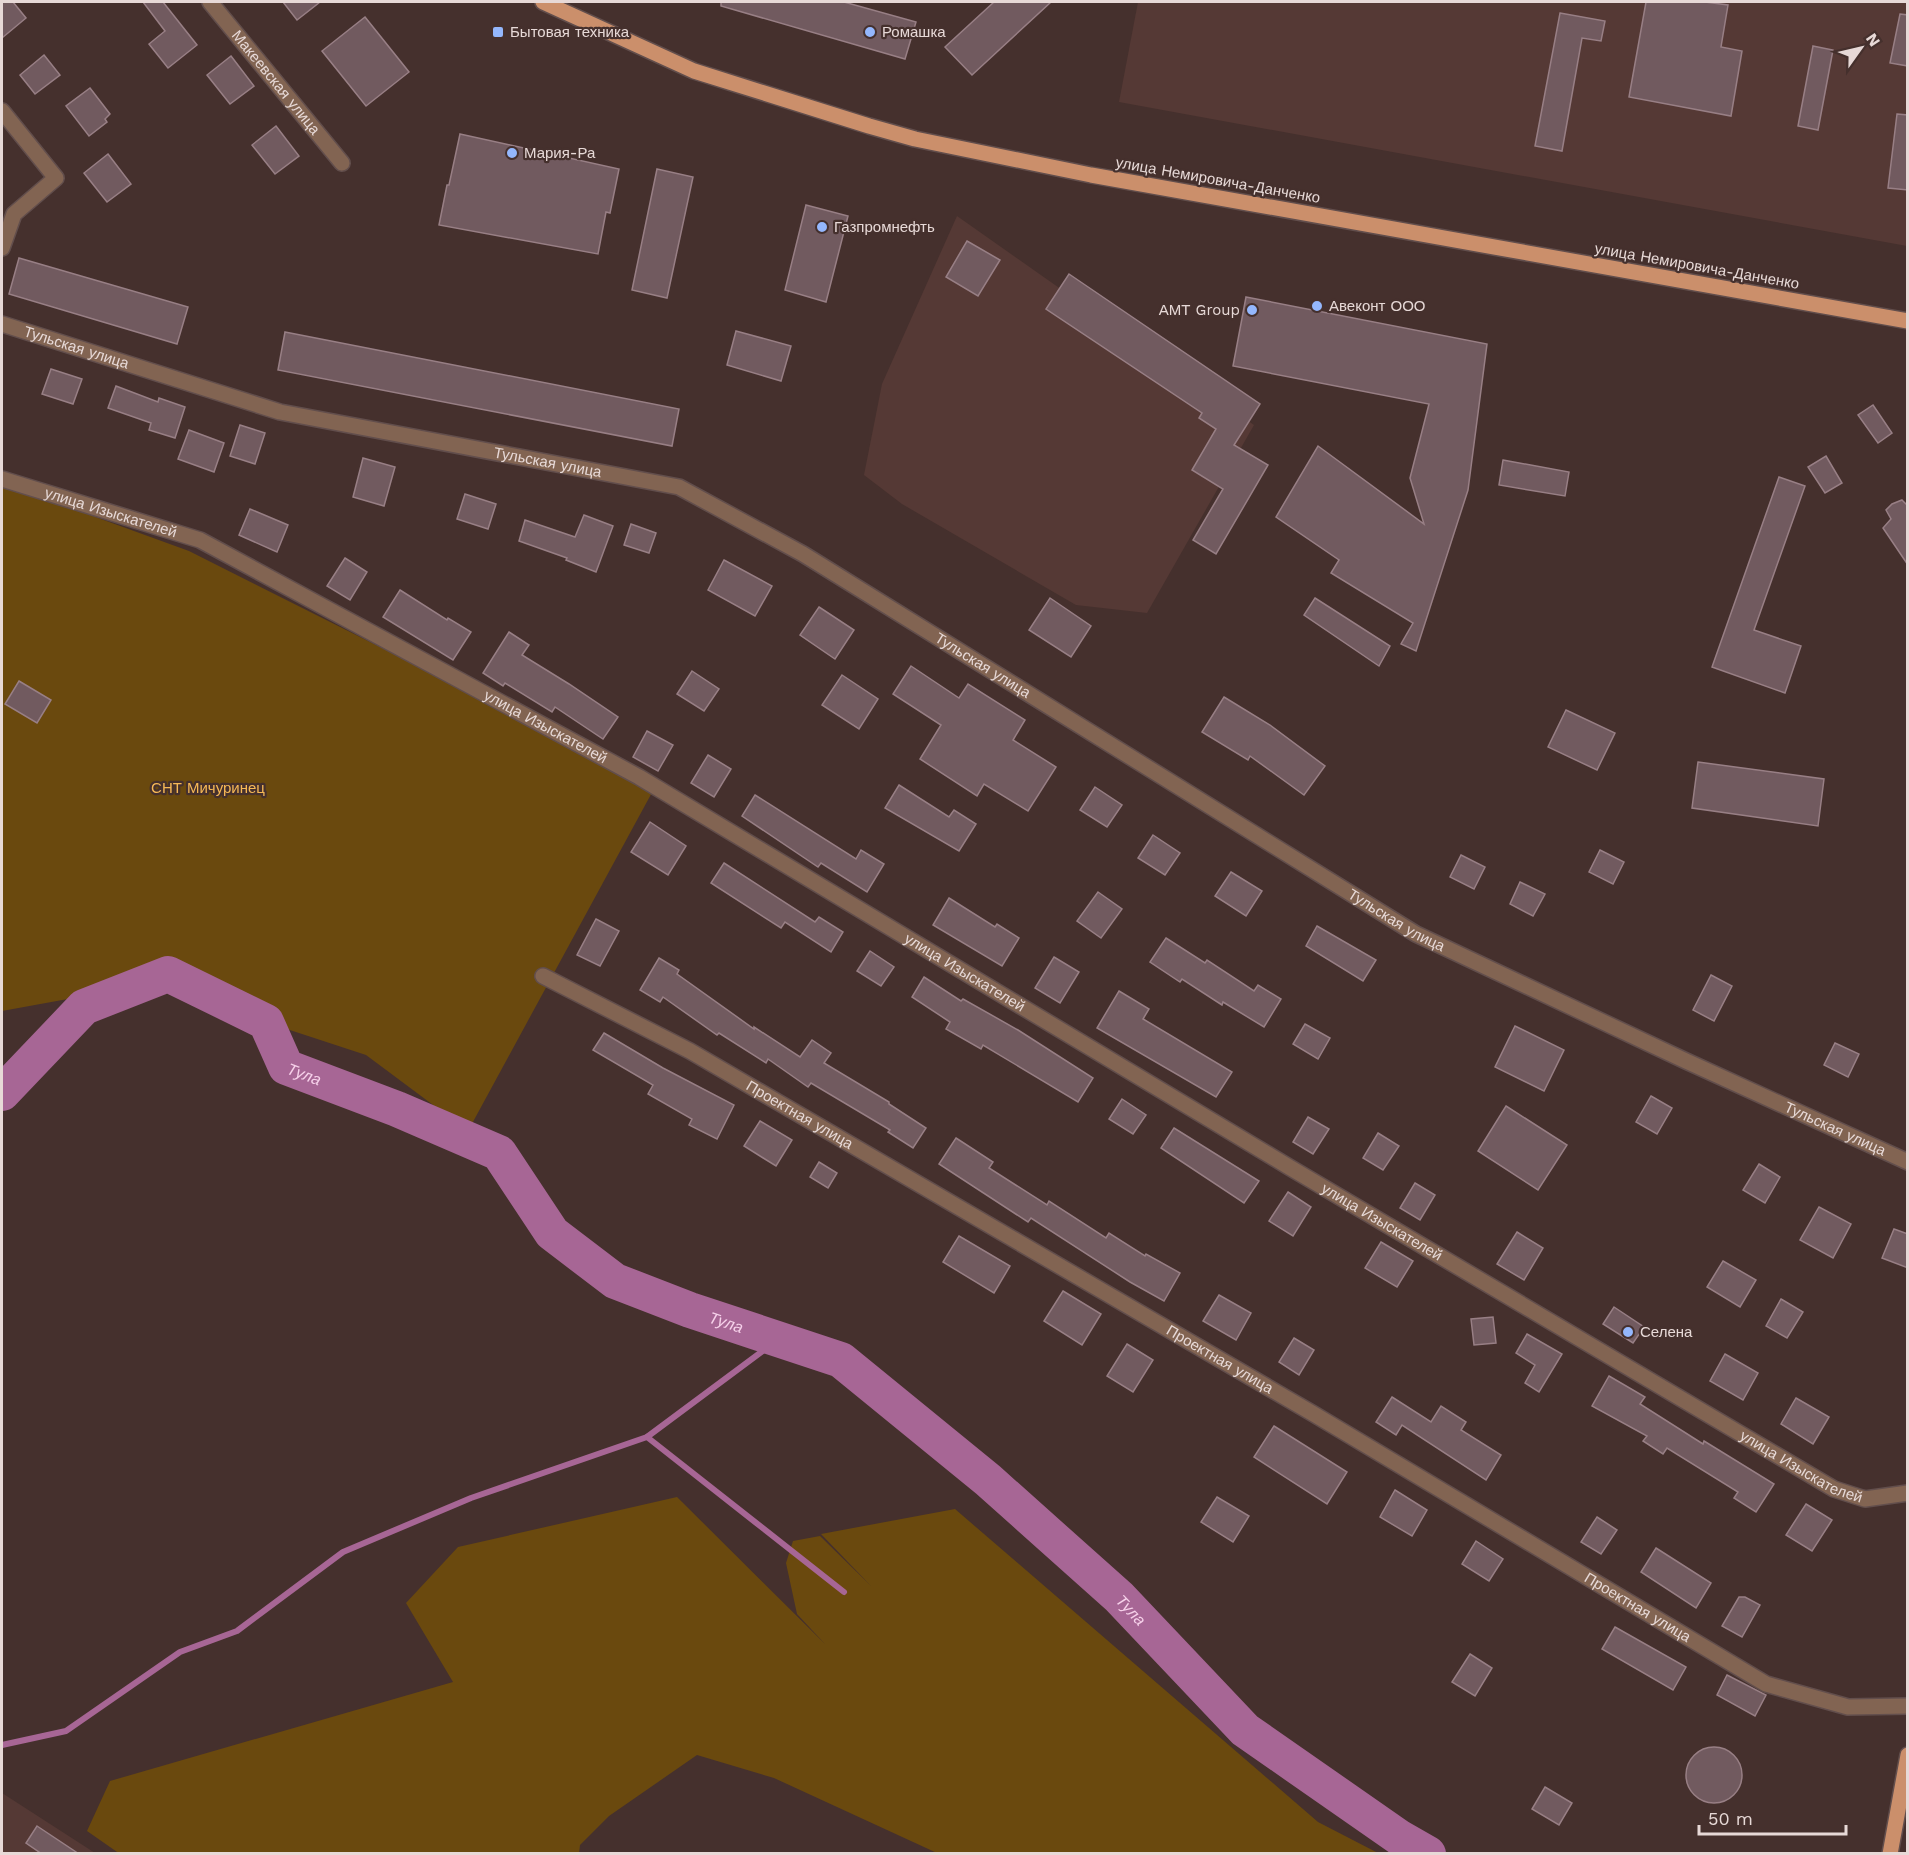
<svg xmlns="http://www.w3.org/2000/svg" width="1909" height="1855" viewBox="0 0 1909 1855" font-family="'Work Sans',sans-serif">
<rect width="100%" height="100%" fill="#45302d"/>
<g fill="#553935">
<path d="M1138,2h769v244l-788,-144z"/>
<path d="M957,216l297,209 -107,188 -71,-8 -174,-101 -38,-29 18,-91z"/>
<path d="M2,1793l93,60h-93z"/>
</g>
<g fill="#6a490e">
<path d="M2,483l187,68 450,226 16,10 -187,344 -102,-76 -216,-71 -148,27z"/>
<path d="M677,1497l148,147 -28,-30 -11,-51 7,-22 27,-5 51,50 -50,-52 134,-25 363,313 60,31h-441l-163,-75 -77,-23 -88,61 -29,29 -1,8 -459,1 -33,-23 23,-50 343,-99 -47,-79 52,-56z"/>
</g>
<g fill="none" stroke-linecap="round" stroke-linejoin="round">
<g stroke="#a76695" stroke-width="6">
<path d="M647,1437l197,155"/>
<path d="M2,1745l64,-14 114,-79 57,-21 106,-79 128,-54 176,-61 125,-93 69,16"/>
</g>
<path stroke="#a76695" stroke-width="36" id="s1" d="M2,1093l82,-86 84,-33 98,48 20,45 111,42 102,44 53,80 63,48 75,29 151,50 147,120 131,117 126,133 155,108 28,16"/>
</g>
<g fill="#715a5f" stroke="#987f85" stroke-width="1.5">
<path d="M2,2h11l13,16 -24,20z"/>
<path d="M143,2h20l34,43 -29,23 -19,-24 16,-13z"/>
<path d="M283,2h37l-23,18z"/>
<path d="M721,2h123l72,20 -11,37 -184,-53z"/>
<path d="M994,2h57l-79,73 -27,-28z"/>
<path d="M1646,2h59l23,3 -7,42 21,4 -11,65 -102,-19z"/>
<path d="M1560,13l45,8 -4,20 -19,-3 -20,113 -27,-5z"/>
<path d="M1900,14l8,1v51l-18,-3z"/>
<path d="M365,17l44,55 -43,34 -44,-55z"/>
<path d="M1813,46l20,4 -15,80 -20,-4z"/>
<path d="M44,55l16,20 -25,19 -15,-19z"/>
<path d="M231,56l23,30 -24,18 -23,-29z"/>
<path d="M90,88l20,26 -5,5 2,3 -18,14 -23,-30z"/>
<path d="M1897,114l11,1v75l-20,-2z"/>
<path d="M276,126l23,30 -24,18 -23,-29z"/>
<path d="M460,134l159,35 -9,44 -4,-1 -8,42 -159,-29 8,-40h2z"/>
<path d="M108,154l23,30 -24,18 -23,-29z"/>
<path d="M657,169l36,8 -26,121 -35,-8z"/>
<path d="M806,205l42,11 -22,86 -41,-12z"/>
<path d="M967,241l33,19 -22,36 -32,-19z"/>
<path d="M19,258l169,49 -11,37 -168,-50z"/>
<path d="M1069,274l191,130 -26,41 34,20 -52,89 -23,-14 30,-51 -31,-19 24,-41 -17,-11 3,-5 -156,-104z"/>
<path d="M1246,297l241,47 -19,146 -52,161 -15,-7 12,-21 -82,-50 8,-13 -63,-43 42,-71 106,78 -14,-46 19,-74 -196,-38z"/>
<path d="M736,331l55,15 -10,35 -54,-16z"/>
<path d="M285,332l394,77 -7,37 -394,-76z"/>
<path d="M51,369l31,10 -9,25 -31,-10z"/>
<path d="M116,386l42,16 1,-4 26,9 -10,31 -26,-8 2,-7 -43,-15z"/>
<path d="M1873,405l19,28 -14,10 -20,-28z"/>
<path d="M240,425l25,8 -10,31 -25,-8z"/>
<path d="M189,430l35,13 -10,29 -36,-13z"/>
<path d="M1826,456l16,27 -17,10 -17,-26z"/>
<path d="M363,458l32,9 -11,39 -31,-9z"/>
<path d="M1503,460l66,12 -4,24 -66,-11z"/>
<path d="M1779,477l26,9 -51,144 47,16 -16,47 -73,-26z"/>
<path d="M465,494l31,10 -8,25 -31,-10z"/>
<path d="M1902,500l6,6v59l-25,-37 8,-9 -5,-9 6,-6z"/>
<path d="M250,509l38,16 -11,27 -38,-17z"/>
<path d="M584,515l29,11 -17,46 -30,-12 1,-2 -48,-17 6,-21 50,17z"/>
<path d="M631,524l25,9 -7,20 -25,-8z"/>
<path d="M345,558l22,14 -17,28 -23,-14z"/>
<path d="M724,560l48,26 -17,30 -47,-26z"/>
<path d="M400,590l47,30 1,-2 23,14 -18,28 -70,-43z"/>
<path d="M1050,598l41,28 -20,31 -42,-27z"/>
<path d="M1315,598l75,48 -11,20 -75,-51z"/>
<path d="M819,607l35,23 -19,29 -35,-24z"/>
<path d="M509,632l20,13 -7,10 47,29 49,33 -15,22 -48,-32 -3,5 -47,-29 -2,3 -20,-13z"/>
<path d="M911,666l48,32 9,-14 57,36 -12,20 43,27 -28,44 -44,-27 -7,12 -57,-37 21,-34 -48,-31z"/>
<path d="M692,671l27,18 -15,22 -27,-17z"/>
<path d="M842,675l36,24 -19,30 -37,-24z"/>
<path d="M19,681l32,19 -14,23 -32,-19z"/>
<path d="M1224,697l46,28 55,41 -21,29 -54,-39 -2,4 -46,-28z"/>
<path d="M1566,710l49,23 -18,37 -49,-23z"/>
<path d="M647,731l26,14 -15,26 -25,-14z"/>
<path d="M708,755l23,14 -17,28 -23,-14z"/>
<path d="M1698,762l126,17 -6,47 -126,-18z"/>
<path d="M899,785l50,32 5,-7 22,14 -17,27 -74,-43z"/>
<path d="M1095,787l27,18 -15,22 -27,-17z"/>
<path d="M755,795l101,64 5,-9 23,14 -17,28 -46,-29 -3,4 -76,-51z"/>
<path d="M650,822l36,24 -18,29 -37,-23z"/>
<path d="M1153,835l27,18 -15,22 -27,-17z"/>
<path d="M1600,850l24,12 -11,22 -24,-12z"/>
<path d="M1461,855l24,12 -11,22 -24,-12z"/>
<path d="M724,863l91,59 4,-5 24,15 -12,20 -46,-30 -4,6 -70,-45z"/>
<path d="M1231,872l31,19 -16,25 -31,-20z"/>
<path d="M1520,882l25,12 -12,22 -23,-12z"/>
<path d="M1098,892l24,17 -21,29 -24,-17z"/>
<path d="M949,898l46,29 2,-3 22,14 -17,28 -69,-41z"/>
<path d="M596,919l23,12 -19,35 -23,-11z"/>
<path d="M1317,926l59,34 -13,21 -57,-35z"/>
<path d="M1166,938l39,25 2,-3 47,31 4,-6 23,14 -17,28 -41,-25 -1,3 -40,-26 -2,3 -30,-20z"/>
<path d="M870,951l24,16 -13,19 -24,-15z"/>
<path d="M1054,957l25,15 -19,31 -25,-15z"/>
<path d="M659,958l20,12 -2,4 77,55v-2l46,30 12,-17 19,13 -7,10 65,39v2l37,24 -13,20 -25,-16 2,-2 -79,-47 -3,4 -40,-28 -2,4 -47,-30 -2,2 -54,-38 -3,5 -20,-12z"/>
<path d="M1711,975l21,11 -18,35 -21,-11z"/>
<path d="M924,977l37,24 2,-2 55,31 75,48 -15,24 -95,-57 -2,4 -35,-20 4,-7 -38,-25z"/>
<path d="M1119,991l30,18 -6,10 89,53 -16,25 -119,-69z"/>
<path d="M1305,1024l25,14 -12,21 -25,-15z"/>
<path d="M1515,1026l49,24 -20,41 -49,-24z"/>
<path d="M604,1033l59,35 71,37 -17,34 -28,-14 3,-6 -44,-25 5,-9 -60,-35z"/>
<path d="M1835,1043l24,11 -11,23 -24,-12z"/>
<path d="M1651,1096l21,12 -15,26 -21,-12z"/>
<path d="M1122,1099l24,16 -13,19 -24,-15z"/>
<path d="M1506,1106l61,39 -29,45 -60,-39z"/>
<path d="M1308,1117l21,12 -16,25 -20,-12z"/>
<path d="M760,1121l32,19 -16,26 -32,-20z"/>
<path d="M1174,1128l85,53 -15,22 -83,-55z"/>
<path d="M1378,1133l21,13 -16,24 -20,-12z"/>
<path d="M956,1138l37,24 -4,6 58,37 2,-4 57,37 3,-5 36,23 1,-2 34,19 -16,28 -34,-19 -99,-64 -3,4 -89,-58z"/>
<path d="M819,1162l18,11 -9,15 -18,-11z"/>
<path d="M1759,1164l21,13 -15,26 -22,-13z"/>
<path d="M1415,1183l20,12 -15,25 -20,-12z"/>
<path d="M1288,1192l23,15 -18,29 -24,-15z"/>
<path d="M1819,1207l32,17 -18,34 -33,-18z"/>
<path d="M1894,1229l14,5v34l-26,-10z"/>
<path d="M1517,1232l26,16 -19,32 -27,-16z"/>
<path d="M959,1236l51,30 -16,27 -51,-31z"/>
<path d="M1381,1242l32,19 -16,26 -32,-19z"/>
<path d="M1723,1261l33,19 -16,27 -33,-20z"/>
<path d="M1063,1291l38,23 -19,31 -38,-24z"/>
<path d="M1219,1295l32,18 -15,27 -33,-19z"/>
<path d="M1781,1299l22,13 -16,26 -21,-12z"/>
<path d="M1614,1307l30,20 -11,16 -30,-19z"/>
<path d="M1493,1317l3,26 -22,2 -3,-26z"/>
<path d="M1527,1334l35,20 -23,38 -14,-9 10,-18 -19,-12z"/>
<path d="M1294,1338l20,12 -15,25 -20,-13z"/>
<path d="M1127,1344l26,16 -20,32 -26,-16z"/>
<path d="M1725,1354l33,19 -15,27 -33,-19z"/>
<path d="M1609,1376l36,21 -5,7 63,40 1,-3 70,43 -18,28 -22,-14 4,-6 -71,-44 -4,6 -20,-13 4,-5 -55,-30z"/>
<path d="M1392,1397l39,25 10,-16 25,16 -5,8 40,25 -15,25 -84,-55 -6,10 -20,-13z"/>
<path d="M1796,1398l33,19 -16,27 -32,-20z"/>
<path d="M1274,1426l73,46 -20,32 -73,-47z"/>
<path d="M1395,1490l32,20 -15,26 -32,-19z"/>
<path d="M1217,1497l32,19 -16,26 -32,-20z"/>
<path d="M1806,1504l26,16 -20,31 -26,-16z"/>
<path d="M1597,1517l20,13 -16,24 -20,-12z"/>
<path d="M1476,1541l27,18 -14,22 -27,-17z"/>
<path d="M1656,1548l55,35 -15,25 -55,-36z"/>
<path d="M1739,1597h6l15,8 -18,32 -20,-11z"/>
<path d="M1615,1627l71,40 -13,23 -71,-41z"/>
<path d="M1470,1654l22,14 -17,28 -23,-14z"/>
<path d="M1727,1675l39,20 -11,21 -38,-21z"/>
<circle cx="1714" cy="1775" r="28"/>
<path d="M1545,1787l27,16 -13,22 -27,-16z"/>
<path d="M37,1826l42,28h-37l-16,-11z"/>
</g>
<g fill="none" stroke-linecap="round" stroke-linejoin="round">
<defs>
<g id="minor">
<path id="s2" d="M210,2l132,161"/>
<path d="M2,111l54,67 -42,36 -12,34"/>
<path id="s3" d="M2,324l278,88 399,75 124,67 613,380 270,127 222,101"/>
<path id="s4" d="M2,479l198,61 439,237 650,390 545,322 31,10 43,-6"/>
<path id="s5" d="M543,976l147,75 622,362 454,271 82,23 60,-1"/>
</g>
<g id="primary">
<path d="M543,2l151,69 175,55 46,13 176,36 817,146"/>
<path d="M1890,1854l18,-99"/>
</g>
</defs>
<use href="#minor" stroke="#624e4c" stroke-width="18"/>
<use href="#primary" stroke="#624e4c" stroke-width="18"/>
<use href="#minor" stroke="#826452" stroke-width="15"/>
<use href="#primary" stroke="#cb8f6b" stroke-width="15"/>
</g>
<g fill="#94b7fd" stroke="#45302d" stroke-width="2">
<rect x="492" y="26" width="12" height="12" rx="3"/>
<circle cx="870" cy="32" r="6"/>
<circle cx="512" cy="153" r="6"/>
<circle cx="822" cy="227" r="6"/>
<circle cx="1317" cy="306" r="6"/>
<circle cx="1252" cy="310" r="6"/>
<circle cx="1628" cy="1332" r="6"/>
</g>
<g text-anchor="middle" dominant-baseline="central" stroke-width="4.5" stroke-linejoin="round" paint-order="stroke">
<g font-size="15" fill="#e7d9d7" stroke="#45302d" text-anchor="start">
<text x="510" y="32">Бытовая техника</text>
<text x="882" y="32">Ромашка</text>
<text x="524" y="153">Мария-Ра</text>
<text x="834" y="227">Газпромнефть</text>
<text x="1329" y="306">Авеконт ООО</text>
<text x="1240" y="310" text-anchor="end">АМТ Group</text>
<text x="1640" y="1332">Селена</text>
</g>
<g font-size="15" fill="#e7d9d7" stroke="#45302d">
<text stroke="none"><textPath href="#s2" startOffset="104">Макеевская улица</textPath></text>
<text transform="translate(1218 180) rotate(10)">улица Немировича-Данченко</text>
<text transform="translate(1697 266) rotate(10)">улица Немировича-Данченко</text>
<text stroke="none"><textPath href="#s3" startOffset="78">Тульская улица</textPath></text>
<text stroke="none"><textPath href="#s3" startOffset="564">Тульская улица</textPath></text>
<text stroke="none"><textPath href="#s4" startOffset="114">улица Изыскателей</textPath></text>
<text stroke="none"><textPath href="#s3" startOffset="1050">Тульская улица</textPath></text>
<text stroke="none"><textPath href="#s4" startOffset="600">улица Изыскателей</textPath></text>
<text stroke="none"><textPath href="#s3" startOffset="1536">Тульская улица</textPath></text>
<text stroke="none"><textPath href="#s4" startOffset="1086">улица Изыскателей</textPath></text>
<text stroke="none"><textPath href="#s5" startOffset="292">Проектная улица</textPath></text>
<text stroke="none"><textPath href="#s3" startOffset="2022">Тульская улица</textPath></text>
<text stroke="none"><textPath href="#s4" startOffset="1572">улица Изыскателей</textPath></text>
<text stroke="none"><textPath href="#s5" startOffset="778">Проектная улица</textPath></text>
<text stroke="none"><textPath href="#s4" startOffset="2058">улица Изыскателей</textPath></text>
<text stroke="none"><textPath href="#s5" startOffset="1264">Проектная улица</textPath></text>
</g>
<g font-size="15" fill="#f6b856" stroke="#45302d">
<text x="208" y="788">СНТ Мичуринец</text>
</g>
<g font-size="16" font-style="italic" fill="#f6d1ea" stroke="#45302d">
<text stroke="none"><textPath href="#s1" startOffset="387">Тула</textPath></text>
<text stroke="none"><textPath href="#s1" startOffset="891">Тула</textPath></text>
<text stroke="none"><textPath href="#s1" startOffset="1395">Тула</textPath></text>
</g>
</g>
<rect width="1909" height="1855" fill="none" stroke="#e7d9d7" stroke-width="6"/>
<g transform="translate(1861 48) rotate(56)" stroke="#45302d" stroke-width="4.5" paint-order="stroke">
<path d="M0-4.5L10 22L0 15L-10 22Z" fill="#e7d9d7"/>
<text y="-9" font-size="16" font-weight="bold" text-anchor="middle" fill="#e7d9d7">N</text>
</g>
<path d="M1699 1825v9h147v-9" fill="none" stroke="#e7d9d7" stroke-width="3"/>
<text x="1708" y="1825" font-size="18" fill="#e7d9d7" stroke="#45302d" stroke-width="4.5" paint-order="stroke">50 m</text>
</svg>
